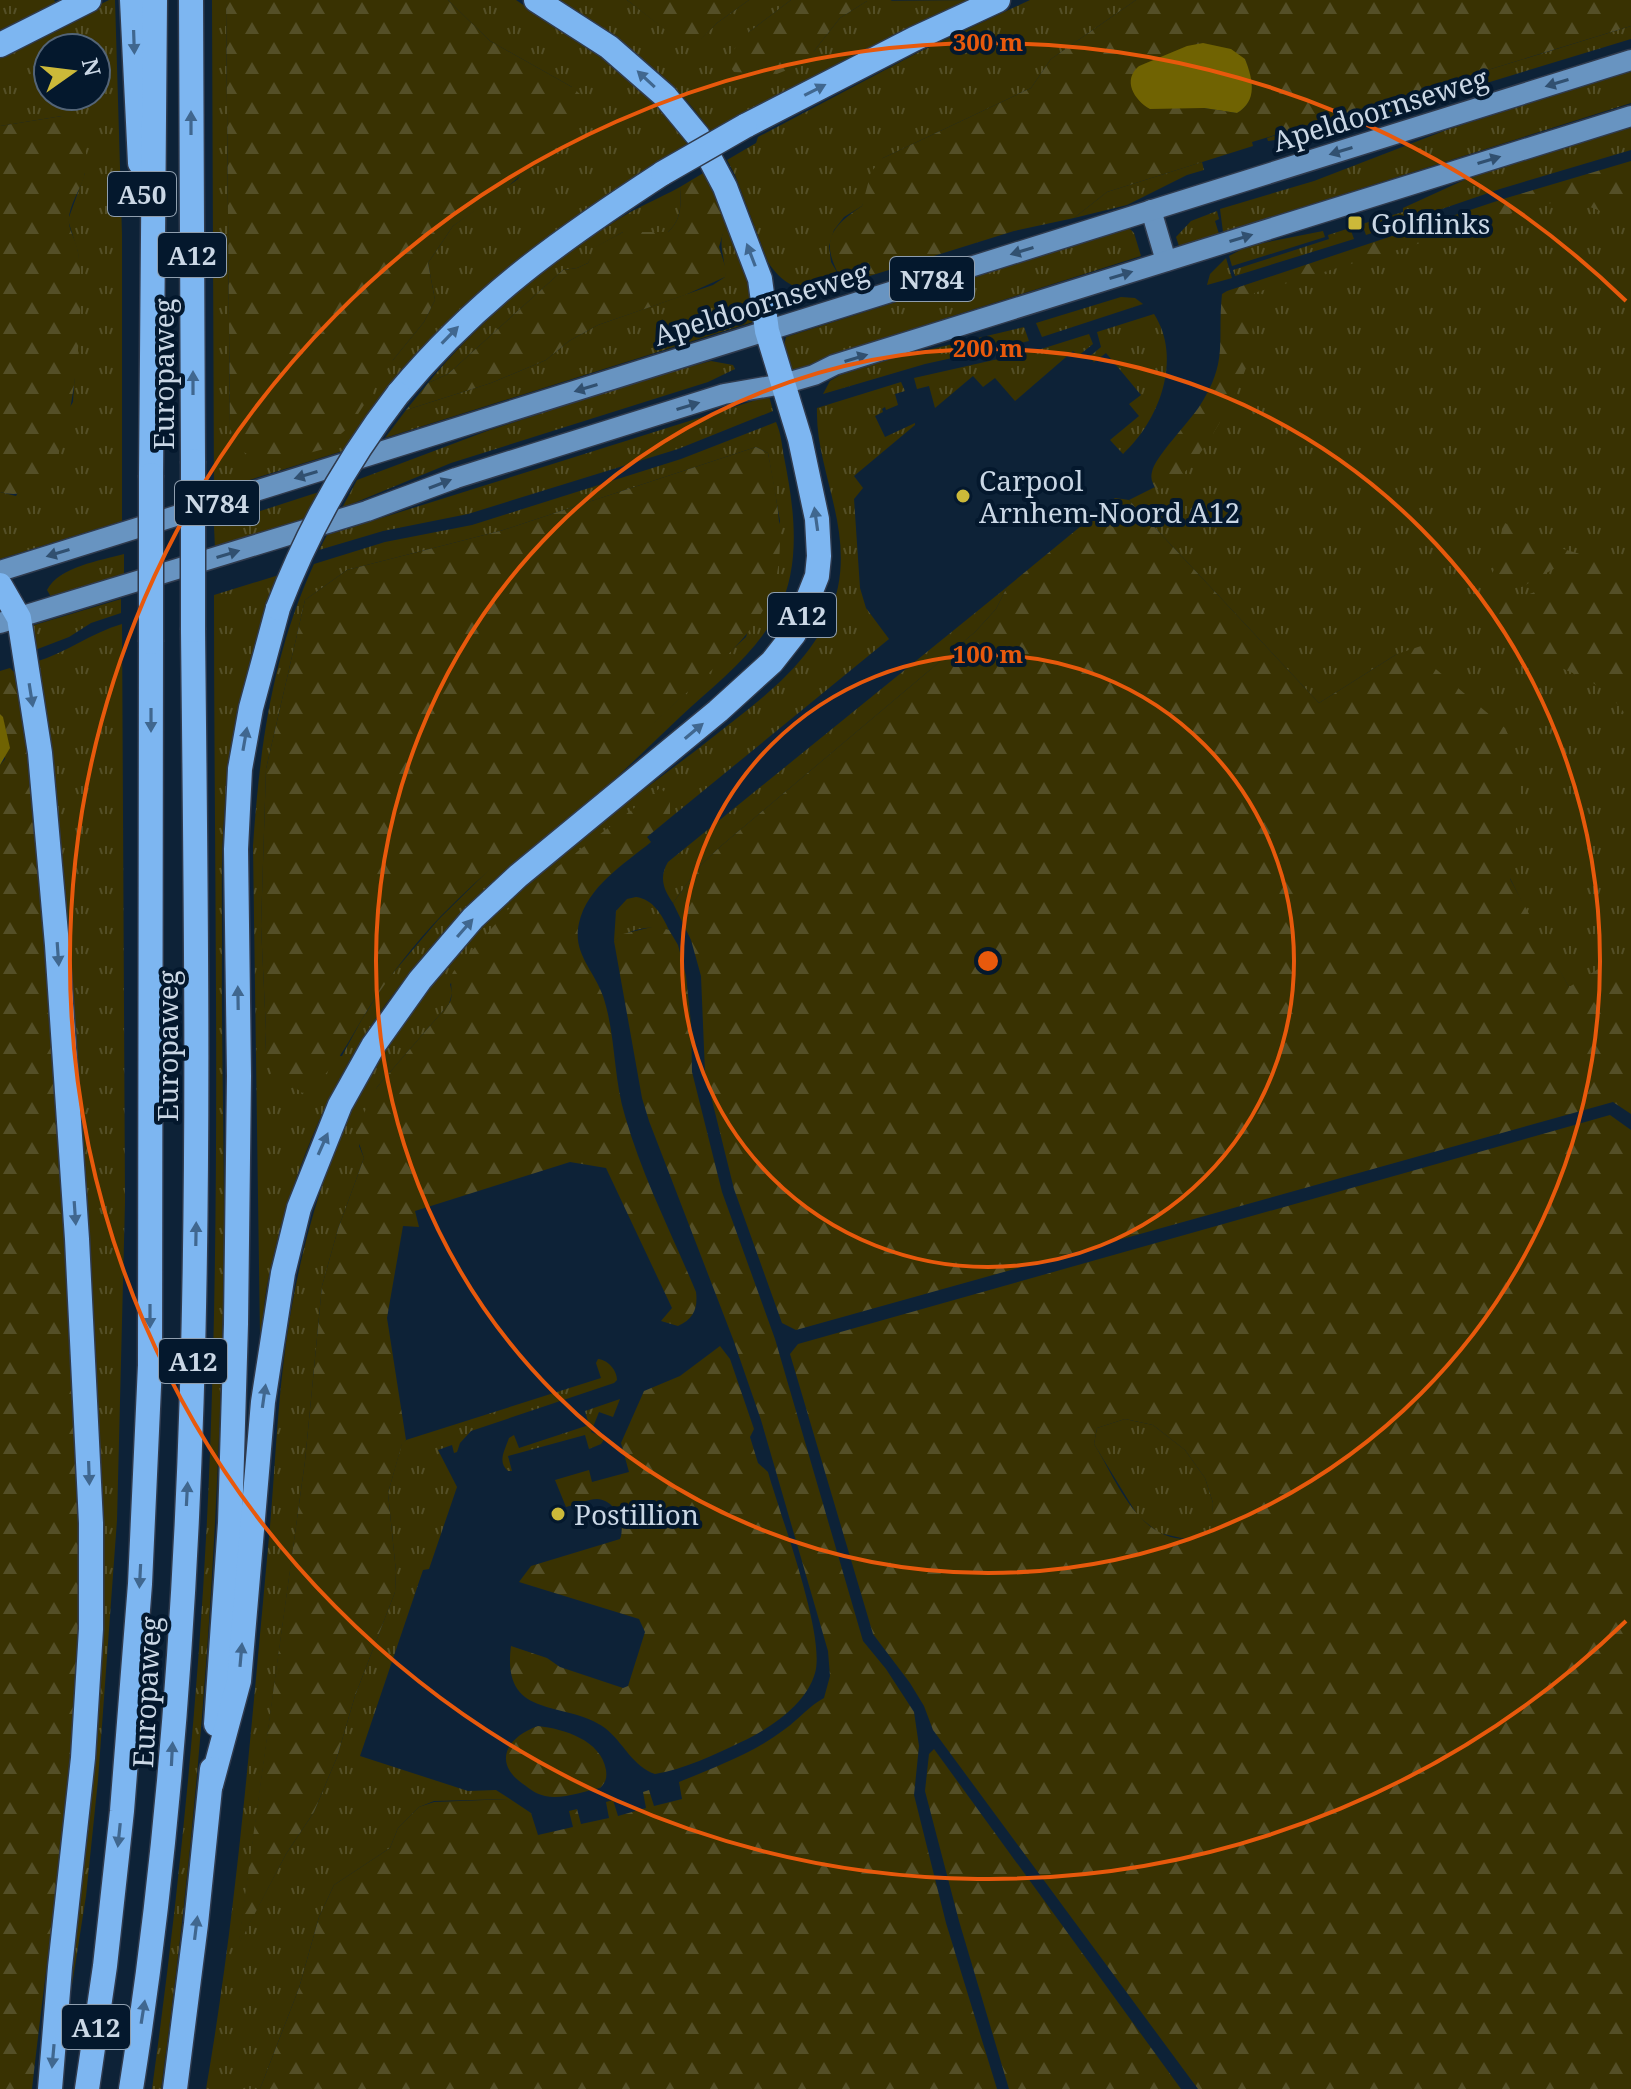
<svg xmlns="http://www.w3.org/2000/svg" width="1631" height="2089" viewBox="0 0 1631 2089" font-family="'Noto Serif',serif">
<defs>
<pattern id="grass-tufts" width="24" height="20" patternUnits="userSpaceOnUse" patternTransform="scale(2)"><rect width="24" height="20" fill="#393202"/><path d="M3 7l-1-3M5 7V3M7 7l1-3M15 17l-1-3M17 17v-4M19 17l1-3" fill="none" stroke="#544f27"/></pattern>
<pattern id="forest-firs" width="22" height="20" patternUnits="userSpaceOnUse" patternTransform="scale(2)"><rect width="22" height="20" fill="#393202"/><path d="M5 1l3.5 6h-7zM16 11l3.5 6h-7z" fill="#544f27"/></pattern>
</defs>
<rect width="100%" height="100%" fill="#0d2237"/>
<g fill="url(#grass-tufts)" fill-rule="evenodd">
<path d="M0,0h54l2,3 -56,27z"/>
<path d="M109,0h6l7,235v286l-122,38v-67l16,4 57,-94 7,-111 -2,-39 -10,-32 17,-47 -23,-57 -62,10v-71zM48,48h48v48h-48z"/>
<path d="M212,0h14l4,429 163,-69 31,-38 11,-22 -7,-37 25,-37 65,-47 54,-92 -82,-46 -42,-41h68l102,69 49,46 22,30 -304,251 -42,55 -129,40z"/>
<path d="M559,0h68l64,49 26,-26 32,-23h42l-42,32 -14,40h19l60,-21 26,-33 27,-17 107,-1 -263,132c-39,-58 -94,-94 -152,-132z"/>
<path d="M1030,0h106l-85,59 -20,29 -148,70 -21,48 -18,11 -10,13 -5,16 2,16 13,22c-33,9 -56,9 -76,-22l-33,-87 -8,-15 29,-17 2,-6 161,-85z"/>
<path d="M1631,26v13l-296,90 -3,-5 -56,18 -1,-2 -7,1 -1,-3z"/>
<path d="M1631,71v32l-408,129 -3,-23 94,-28 135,-52z"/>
<path d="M1631,127v23l-131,39 -134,46 -4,-11 41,-12v-4l70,-32z"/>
<path d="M1202,162l2,8 -17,5 -60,30 -53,13 33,-26z"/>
<path d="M1631,167v929l-98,-172 -136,-270 -78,49 -190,-203 32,-16 47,-73 18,-74 -3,-39z"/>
<path d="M680,187c1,18 2,32 -12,45h-45l-27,15 -8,16 -11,5 -14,2 -115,104 -20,9c52,-63 117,-117 186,-161 21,-14 44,-23 66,-35z"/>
<path d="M1217,211l2,8 -4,2 4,13 -40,12 -3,-9 15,-16z"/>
<path d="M726,223l22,58 5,41 -368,116 21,-28 85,-27 55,-23 23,-19 29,-16 115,-40 12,-8c1,-22 -9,-30 1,-54z"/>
<path d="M1129,228l5,5 7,23 -311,99 -20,16 -18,6 -8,-31 2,-9z"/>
<path d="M1350,228l4,11 -119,37 -2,-6 96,-31 -1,-4z"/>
<path d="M1323,231l2,6 -93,29 -3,-10 19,-10z"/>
<path d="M1226,258l6,20 -25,7 3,-11z"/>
<path d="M1121,297l14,1 8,6 -101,33 -6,-14z"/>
<path d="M1154,314c29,45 5,107 -31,140l-13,-14 29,-24 -10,-12 12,-9 -35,-42 -12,9 -5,-5 12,-10 -4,-15z"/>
<path d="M1024,327l5,14 -104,23 -102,30 7,-13 10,-6 54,-17z"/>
<path d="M1089,334l4,10 -15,12 -5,-5 -58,50 -20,-23 -12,9 -10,-11 -38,32 -6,-22 -12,3 -3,-11 124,-28z"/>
<path d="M711,361l22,4 2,4 -27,13 -257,81 -109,45 15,-28 130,-49 181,-59z"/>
<path d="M901,382l4,9 -10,3 3,11 -12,5 -1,-3 -3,2 1,3 -8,4 10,21 30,-14v2l-61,51 9,12 -9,11 6,89 6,20 23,31 -219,179v-21l-220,187 2,9 -3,11 -72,83 -18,59 5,12 -26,71 -16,57 -17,175 -66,482 47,-89 28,-42 23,-55 18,-61 40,-104 1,-20 -8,-79 14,-50 4,-3 195,-62 -5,-15 2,-4c10,1 19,11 19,21l-3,3 -143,48 -11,12 -3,9 -3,1 -2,-8 -14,5 19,37 -28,82 -6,1 -63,186 108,35 28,-1 14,9 -76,2 -15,6 -21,21 -8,20 -56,37 -15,32 -20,71 -39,101h-54c31,-179 45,-360 62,-541 6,-60 8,-121 15,-181 10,-89 32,-175 68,-257 36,-81 114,-174 182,-231 26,-23 53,-46 81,-67 33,-25 66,-49 99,-75 51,-40 111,-82 125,-150 13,-64 -23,-121 -21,-179z"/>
<path d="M769,396l4,15 -95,38 -210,65 -85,17 -64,19 8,-15z"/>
<path d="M776,422c5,11 6,24 8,35 10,50 18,107 -6,154 -24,45 -62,72 -98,106 -34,32 -67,65 -102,95 -30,25 -61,47 -89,74 -38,35 -72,76 -103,118 -59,81 -98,180 -118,277 -4,18 -4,36 -8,54l-7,-489c7,-101 19,-190 61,-282l71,-22 87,-17 209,-66zM756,447l12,6 12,68 -34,116 -178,165 -65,54 -65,64 -51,60 -25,39 -20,37 -77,-4 1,-21 -5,-105 5,-157 39,-169 42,-30 153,-39z"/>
<path d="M319,492l-16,28 -88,28 -1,-22z"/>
<path d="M124,554v23l-73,20 -4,-7c13,-24 53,-29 77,-36z"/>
<path d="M279,575c-16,65 -38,135 -50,201 -9,54 -7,112 -7,168 -1,122 4,245 1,367 -6,261 -26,520 -62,778h-9c29,-211 50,-424 58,-637 11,-285 4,-572 4,-857z"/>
<path d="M1007,587l-11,22 -21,23 -254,214 -22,21 -26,36c-10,-14 -14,-26 -5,-41z"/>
<path d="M121,599v14l-30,10 -22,14 -34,13 -4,-24z"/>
<path d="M122,624l3,578 -8,318 -19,260 -12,116 -19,121 25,-236 9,-150 -66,-969c31,-9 56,-29 87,-38z"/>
<path d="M636,897c17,2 26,18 33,33 -18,-6 -39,-1 -55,11l2,-30 11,-12z"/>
<path d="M620,1399l-7,18 -14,-5 -8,20 14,6 -4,6 -12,5 -4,-14 -77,21 4,15h-4c-11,-9 -3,-21 1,-33l5,-3 5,13 70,-23 -4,-14z"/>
<path d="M1125,1419l28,6 32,25 20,28 8,25 -2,30 -25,6 -27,-6 -21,-17 -44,-72 3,-16z"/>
</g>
<g fill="url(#forest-firs)" fill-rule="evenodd">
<path d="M226,0h222l42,41 82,46 9,8 -4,15 -21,33 -54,49 -49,34 -25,37 7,37 -11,22 -31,38 -42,65 -27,24 -59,16 -23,-14 -12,-22z"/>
<path d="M627,0h122l-32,23 -26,27z"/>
<path d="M791,0h101l-3,2 -22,-1 -27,17 -26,33 -15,14 -22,9 -43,-2 -9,-12 24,-28z"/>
<path d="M1136,0h495v26l-379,116 1,4 -146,46 -33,26 -60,13 -170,53c-22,-38 -20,-53 18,-78l9,-34 12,-14 148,-70 20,-29zM1245,59c7,19 12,43 -8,54l-33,-5 -48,-1 -17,-41 13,-4z"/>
<path d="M62,116l18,6c5,18 9,37 4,55 -4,13 -17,32 -15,46 1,10 8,19 9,29 8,44 -2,204 -38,232 -13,10 -25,12 -40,8v-366z"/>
<path d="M1631,161v47l-18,8 -38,-15 -43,4 -42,17 -23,18 -20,-5 -193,58c-2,23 0,47 -6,69 -8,28 -60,130 -92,127 -3,-5 -6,-10 -4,-17 2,-14 37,-50 47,-65 30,-46 18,-64 23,-113l5,-3 276,-92z"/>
<path d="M705,172l21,51 -7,24 6,19v11l-40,18 -87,30 -29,16 -23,19 -55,23 -85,27 22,-27 20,-9 115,-104 14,-2 11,-5 7,-16 28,-15h45c14,-13 13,-27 12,-45z"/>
<path d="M756,447l12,6c9,46 22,105 -1,150 -22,43 -63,73 -98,106 -34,31 -67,65 -102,95 -44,37 -87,72 -127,113 -25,26 -48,56 -68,86 -23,35 -33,66 -69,90l-30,-19 -8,-22 1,-21 -5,-105 5,-157 39,-169 42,-30 153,-39z"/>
<path d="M1115,498l14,2 190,203 78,-49 27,-9 1,11 6,9 74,63 6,13 11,36 -12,102 59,108 39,-24 23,12v139l-18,-12 -817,228 -14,-7 -48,-134 -29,-117 -4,-96 -10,-36 -18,-37 26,-36 22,-21 254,-214 21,-23 11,-22z"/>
<path d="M1501,521l49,24 30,9 -58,33 -36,-4c14,-20 18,-38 15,-62z"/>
<path d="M1597,549l34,36v137c-29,-43 -43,-40 -84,-61 -25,-13 -46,-30 -63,-52 23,-8 46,-13 67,-25 17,-9 30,-23 46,-35z"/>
<path d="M10,668l11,11c18,191 33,382 45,574 7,113 15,227 14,341 -2,164 -30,332 -48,495h-32v-1324l5,-6 -2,-41 -3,-4v-43z"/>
<path d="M660,788l10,9v21l-23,19 4,5c-27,22 -64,45 -72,81 -7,30 15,47 24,73 13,39 10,81 22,120 17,60 47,118 71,176 2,16 -2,27 -18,34l-17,-5 11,-13 -66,-140 -36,-6 -155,49 4,16 -16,-1 -16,92 19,122 -4,4 -14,49 8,79 -1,20 -40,104 -18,61 -23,55 -28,42 -48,92 67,-485 17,-175 16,-57 26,-71 -9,-27 22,-44 72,-83c6,-10 -1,-21 4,-32l68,-77z"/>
<path d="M656,926l13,4 9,15 8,31 5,47 1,49 30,120 53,147 88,302 23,28 28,43 5,34 -5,49 32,128 51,166h-737l39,-101 20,-71 15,-32 56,-37 8,-20 21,-21 15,-5 76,-3 21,14 7,22 35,-8 -4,-16 8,-2 4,15 28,-6 -3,-16 7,-2 5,16 28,-8 -3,-16 6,-2 5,16 28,-7 -3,-17c36,-15 75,-29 106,-53 14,-10 24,-23 39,-31l6,-22 -2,-25 -67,-231 -28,-81 -84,-218 -7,-23 -28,-157 9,-7z"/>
<path d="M1610,1115l21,15v959h-433l-265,-359 -9,-24 -14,-23 -37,-49 -83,-280 8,-10zM1125,1419l28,6 32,25 20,28 8,25 -3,30c-7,2 -17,6 -24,6 -49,0 -70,-60 -92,-95l3,-16z"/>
<path d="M720,1346l10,13 24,70 -4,8 8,26 10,9c12,43 58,163 47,201 -9,32 -46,56 -74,69 -27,13 -56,27 -86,32 -22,-7 -32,-32 -50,-46 -39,-29 -104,-6 -94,-82l36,12 13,9 63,21 5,-2 17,-54 -6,-13 -120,-37 12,-16 89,-27c6,-14 -5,-40 -23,-40 -9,0 -22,6 -31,8l-11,-27 34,-10 3,12 37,-10 -8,-29 23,-52 36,-15z"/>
<path d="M538,1726c26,3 63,14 68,44 1,8 0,12 -6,18 -16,3 -38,12 -55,8 -9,-2 -15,-7 -22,-12 -31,-22 -16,-47 15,-58z"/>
<path d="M934,1749l247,340h-172l-50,-168 -34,-130 4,-37z"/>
</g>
<g fill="#706302">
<path d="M1203,43l28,6 14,10c8,20 13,42 -8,54l-33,-5 -54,1c-16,-9 -28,-29 -11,-43l48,-20z"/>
<path d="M0,714l3,3 7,31 -10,17z"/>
</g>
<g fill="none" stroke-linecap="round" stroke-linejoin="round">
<defs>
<g id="primary">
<path d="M1151,210l15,51"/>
<path d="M0,571l1631,-511"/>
<path d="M0,623l367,-112 89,-33 268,-84 59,-10 31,-9 20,-10 797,-249"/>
</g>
<g id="motorway">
<path d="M132,0l8,163"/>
<path d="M191,0l2,461"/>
<path d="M0,45l89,-45"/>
<path d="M745,126l169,-87 84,-39"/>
<path d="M398,394c80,-96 162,-154 265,-221"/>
<path d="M151,475l4,-475"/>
<path d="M0,585l19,33 21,135 17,192 20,294 14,284v106l-8,129 -23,209 -10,122"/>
<path d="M216,1724l14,-201 6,-199 3,-248 -3,-227 4,-80 11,-61 27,-100"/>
<path d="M211,1785l28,-104 24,-279 20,-129 16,-65 41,-103 33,-59 47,-66 53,-62 45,-42 200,-165 54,-49 22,-28 23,-58 2,-20 -2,-37 -17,-80 -33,-108 -7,-52 -35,-92 -27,-51 -33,-40 -56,-49 -73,-47"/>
<path d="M87,2089l18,-123 17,-155 18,-227 10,-219 1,-723"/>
<path d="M131,2089c77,-482 67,-972 62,-1459"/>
<path d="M175,2089l21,-165 16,-155"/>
</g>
</defs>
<use href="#primary" stroke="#303b4e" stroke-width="23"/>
<use href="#motorway" stroke="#303b4e" stroke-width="27"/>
<use href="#primary" stroke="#6894c1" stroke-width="20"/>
<use href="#motorway" stroke="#7db6f1" stroke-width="24"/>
<defs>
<g id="motorway-bridge">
<path d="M663,173l82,-47"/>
<path d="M151,475v167"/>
<path d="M278,608c30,-78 69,-148 120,-214"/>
<path d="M193,630v-169"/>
</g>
</defs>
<use href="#motorway-bridge" stroke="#303b4e" stroke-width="27" stroke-linecap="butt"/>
<use href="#motorway-bridge" stroke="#7db6f1" stroke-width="24"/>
</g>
<defs><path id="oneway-solid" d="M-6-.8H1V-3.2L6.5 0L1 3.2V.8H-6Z" transform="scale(2)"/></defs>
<g fill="#40678f">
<use href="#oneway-solid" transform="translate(134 42) rotate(88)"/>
<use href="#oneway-solid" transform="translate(646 79) rotate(-137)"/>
<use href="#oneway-solid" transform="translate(815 90) rotate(-27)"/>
<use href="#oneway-solid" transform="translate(191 123) rotate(-90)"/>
<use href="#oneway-solid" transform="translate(751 255) rotate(-111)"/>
<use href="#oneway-solid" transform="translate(450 335) rotate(-46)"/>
<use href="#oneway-solid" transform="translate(193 383) rotate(-90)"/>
<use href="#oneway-solid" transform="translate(816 519) rotate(-98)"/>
<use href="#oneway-solid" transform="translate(31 695) rotate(81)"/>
<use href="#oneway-solid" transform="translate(151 720) rotate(90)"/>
<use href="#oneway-solid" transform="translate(694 731) rotate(-40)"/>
<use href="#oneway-solid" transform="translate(245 739) rotate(-80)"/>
<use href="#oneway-solid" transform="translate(465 928) rotate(-49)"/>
<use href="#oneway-solid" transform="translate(58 954) rotate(86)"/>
<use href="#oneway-solid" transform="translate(238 998) rotate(-91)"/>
<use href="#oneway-solid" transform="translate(323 1144) rotate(-66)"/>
<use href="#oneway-solid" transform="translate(75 1213) rotate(86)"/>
<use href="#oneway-solid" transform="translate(196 1234) rotate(-89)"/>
<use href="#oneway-solid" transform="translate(150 1316) rotate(90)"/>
<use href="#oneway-solid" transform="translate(264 1396) rotate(-82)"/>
<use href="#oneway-solid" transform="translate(89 1473) rotate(88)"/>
<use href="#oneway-solid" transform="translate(187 1494) rotate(-87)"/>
<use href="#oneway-solid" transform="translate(140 1576) rotate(93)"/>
<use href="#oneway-solid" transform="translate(241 1655) rotate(-85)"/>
<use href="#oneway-solid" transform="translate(172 1754) rotate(-87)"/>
<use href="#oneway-solid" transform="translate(119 1835) rotate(96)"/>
<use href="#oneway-solid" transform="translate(196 1928) rotate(-83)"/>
<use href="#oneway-solid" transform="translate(143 2012) rotate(-81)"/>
<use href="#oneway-solid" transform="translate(53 2056) rotate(95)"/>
</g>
<g fill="#315070">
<use href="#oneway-solid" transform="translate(1557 83) rotate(163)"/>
<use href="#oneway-solid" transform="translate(1341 151) rotate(163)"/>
<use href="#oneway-solid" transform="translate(1489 160) rotate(-17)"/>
<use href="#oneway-solid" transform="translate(1241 238) rotate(-17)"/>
<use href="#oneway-solid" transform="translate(1022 251) rotate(163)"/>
<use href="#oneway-solid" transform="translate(1121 275) rotate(-17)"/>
<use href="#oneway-solid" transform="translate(856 358) rotate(-17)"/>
<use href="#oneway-solid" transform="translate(586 388) rotate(163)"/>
<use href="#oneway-solid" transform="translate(688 406) rotate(-17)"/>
<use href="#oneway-solid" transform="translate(306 475) rotate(163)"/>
<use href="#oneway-solid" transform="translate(440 484) rotate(-21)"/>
<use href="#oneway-solid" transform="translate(58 553) rotate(163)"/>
<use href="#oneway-solid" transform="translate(228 554) rotate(-17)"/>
</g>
<g fill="none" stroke="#e8590c" stroke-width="4">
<circle cx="988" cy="961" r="306"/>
<circle cx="988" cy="961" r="612"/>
<path d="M1626 1621A918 918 0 1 1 1626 301"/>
</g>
<g fill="#ccb939" stroke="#04182d" stroke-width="3">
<rect x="1347" y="215" width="16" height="16" rx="4"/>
<circle cx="963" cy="496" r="8"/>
<circle cx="558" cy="1514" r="8"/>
</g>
<g text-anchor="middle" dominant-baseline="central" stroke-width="8" stroke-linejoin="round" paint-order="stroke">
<g fill="#04182d" stroke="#8f9eae" stroke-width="2">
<rect x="108" y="172" width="68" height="44" rx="6"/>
<rect x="158" y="233" width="68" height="44" rx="6"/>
<rect x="890" y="257" width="84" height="44" rx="6"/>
<rect x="175" y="481" width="84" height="44" rx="6"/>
<rect x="768" y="593" width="68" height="44" rx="6"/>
<rect x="159" y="1339" width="68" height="44" rx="6"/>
<rect x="62" y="2005" width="68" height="44" rx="6"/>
</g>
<g font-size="26" font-weight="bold" fill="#cad7e5">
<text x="142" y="194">A50</text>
<text x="192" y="255">A12</text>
<text x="932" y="279">N784</text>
<text x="217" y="503">N784</text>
<text x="802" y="615">A12</text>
<text x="193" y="1361">A12</text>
<text x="96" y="2027">A12</text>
</g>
<g font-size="28" fill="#cad7e5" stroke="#04182d">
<text transform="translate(1380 109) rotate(-17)">Apeldoornseweg</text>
<text transform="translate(761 303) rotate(-17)">Apeldoornseweg</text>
<text transform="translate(163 374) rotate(-90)">Europaweg</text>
<text transform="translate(167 1046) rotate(-90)">Europaweg</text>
<text transform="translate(146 1692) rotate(-87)">Europaweg</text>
</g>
<g font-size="28" fill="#cad7e5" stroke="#04182d" text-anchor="start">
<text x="1371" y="223">Golflinks</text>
<text x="979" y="480">Carpool<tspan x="979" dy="32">Arnhem-Noord A12</tspan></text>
<text x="574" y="1514">Postillion</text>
</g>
</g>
<circle cx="988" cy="961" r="12" fill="#e8590c" stroke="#04182d" stroke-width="4"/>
<g font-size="24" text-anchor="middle" font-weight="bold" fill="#e8590c" stroke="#04182d" stroke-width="8" stroke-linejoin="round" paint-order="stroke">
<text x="988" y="51">300 m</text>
<text x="988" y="357">200 m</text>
<text x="988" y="663">100 m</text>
</g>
<g transform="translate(72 72) rotate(76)"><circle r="38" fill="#04182d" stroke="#536477" stroke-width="2"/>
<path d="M0-6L14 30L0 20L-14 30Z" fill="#ccb939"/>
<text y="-12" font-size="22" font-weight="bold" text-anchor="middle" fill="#cad7e5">N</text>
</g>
</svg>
